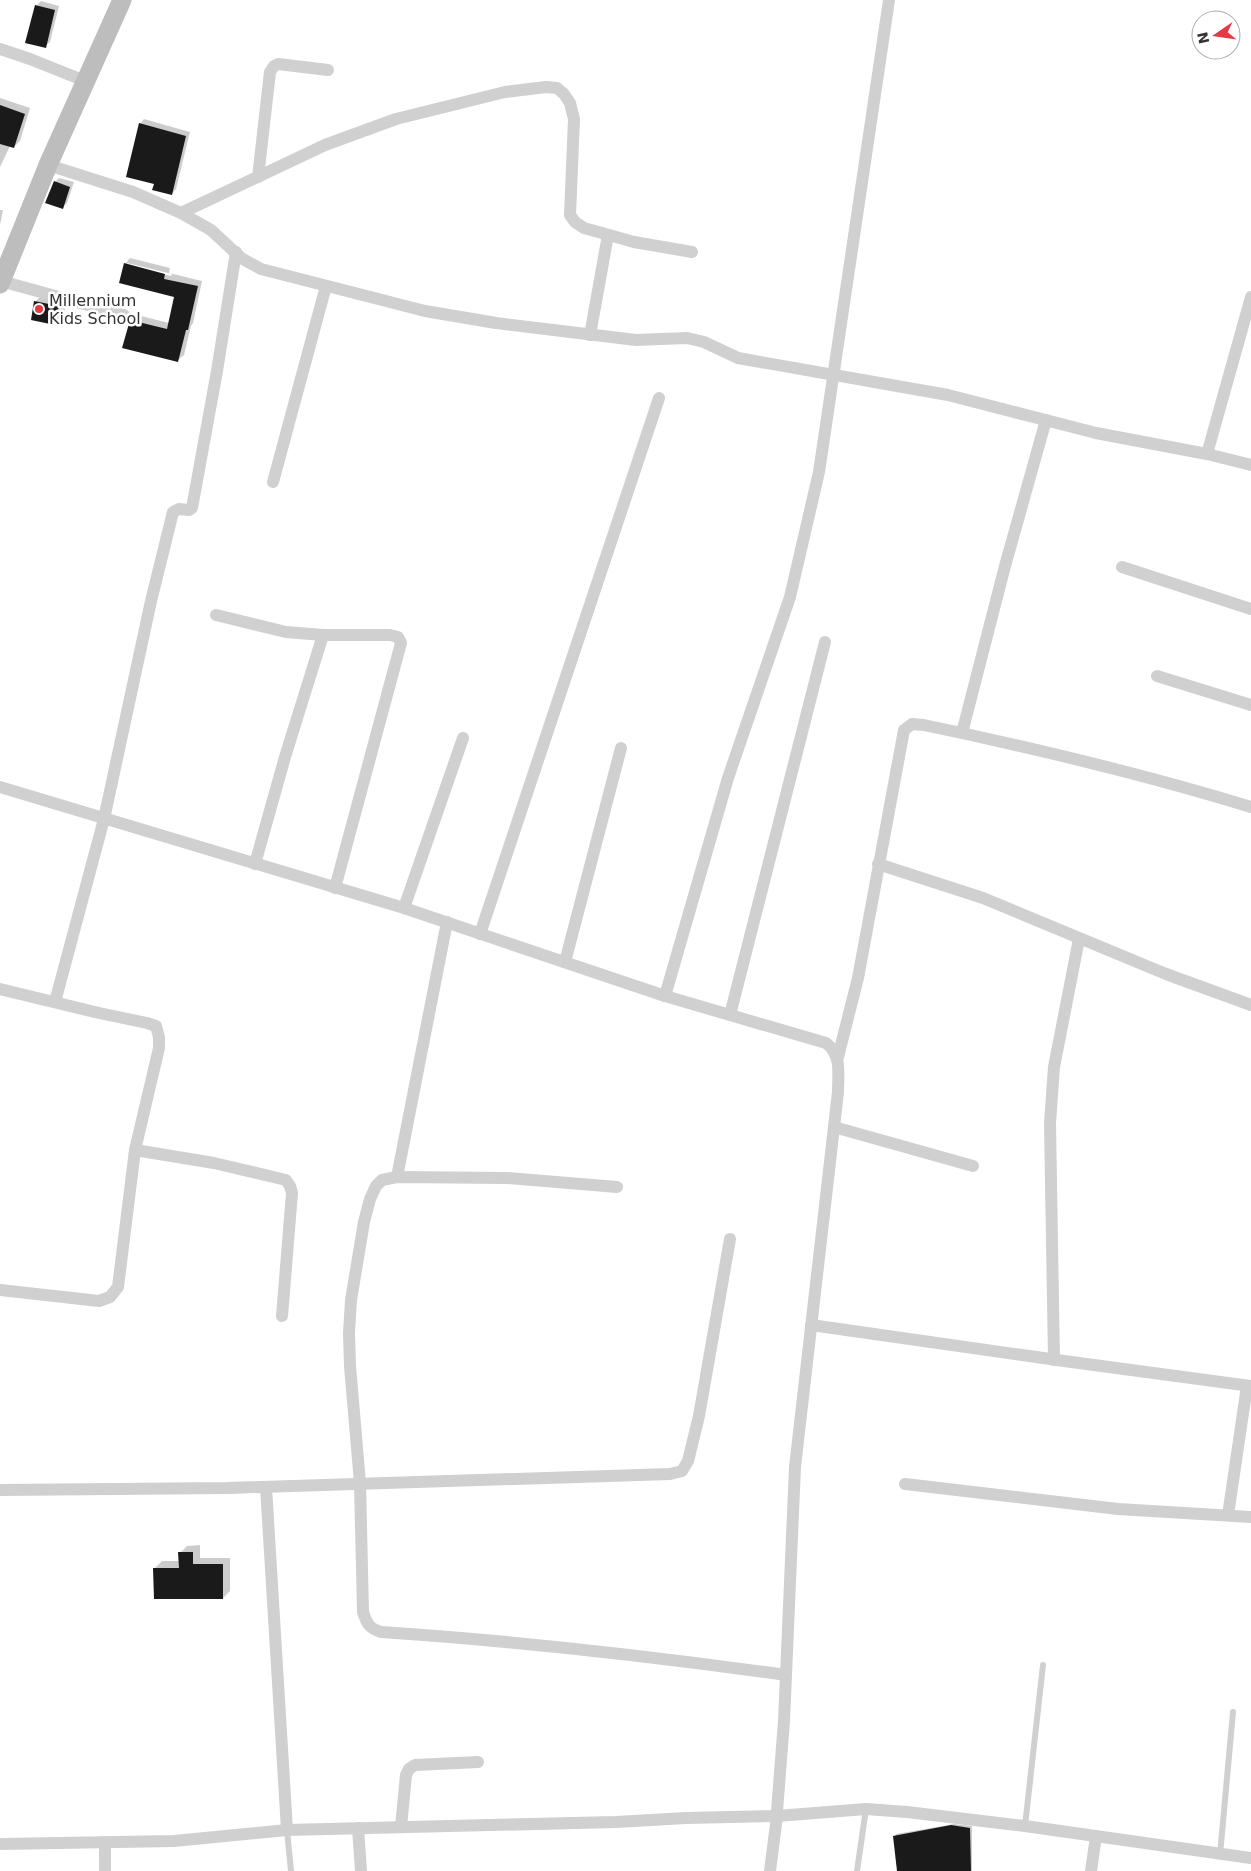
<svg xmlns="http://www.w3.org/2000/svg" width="1251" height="1871" viewBox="0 0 1251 1871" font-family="'DejaVu Sans',sans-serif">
<rect width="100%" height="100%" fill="#fff"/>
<g fill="#0003" fill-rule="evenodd">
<path d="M41,1l18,5 -9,36 -5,4 -9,-40z"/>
<path d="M0,98l30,10 -10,33 -6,6 -4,-1 -10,21z"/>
<path d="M144,119l46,13 -14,57 -4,5 -17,-11 -15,-59z"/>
<path d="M59,178l15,4 -7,21 -4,4 -8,-25z"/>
<path d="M0,210h3l-3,15z"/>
<path d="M130,258l40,10 -1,5 33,8 -9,42 -2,3 -7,29 -6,5 -54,-13 7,-26 6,-6 32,8 6,-27 -55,-14 5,-18zM127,263l45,11 -1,2 -44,-11z"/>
<path d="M45,292l23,4 -4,18 -10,10 -22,-5 4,-18z"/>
<path d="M200,1545v13h30v33l-7,7 -68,-30 7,-7h18v-8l7,-7z"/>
<path d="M954,1824l18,2v45h-74l-3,-35 1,-2z"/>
</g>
<g fill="#1a1a1a">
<path d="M35,5l20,5 -9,38 -21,-5z"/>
<path d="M0,105l25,9 -11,34 -14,-4z"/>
<path d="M139,123l47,13 -14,59 -20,-5 2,-6 -28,-7z"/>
<path d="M54,181l16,6 -7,22 -18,-6z"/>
<path d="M124,263l41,11 -1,5 34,7 -10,44h-2l-8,32 -56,-14 8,-28 37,9 7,-32 -55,-14z"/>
<path d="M34,301l25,5 -4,19 -24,-5z"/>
<path d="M178,1552h15v12h30v35h-69l-1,-31h26z"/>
<path d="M951,1825l19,3 1,43h-74l-4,-35z"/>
</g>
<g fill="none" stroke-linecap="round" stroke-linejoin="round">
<g stroke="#d0d0d0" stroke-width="6">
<path d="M1025,1826l18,-161"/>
<path d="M287,1830l4,41"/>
<path d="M1220,1855l13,-143"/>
<path d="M857,1871l9,-62"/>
</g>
<g stroke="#d0d0d0" stroke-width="12">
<path d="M0,49l30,10 55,22"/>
<path d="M48,165l85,27 48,21 30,17 30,28 20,11 164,42 71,12 140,17 51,-2 17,4 34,16 210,37 148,38 111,21 44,11"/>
<path d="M258,177l12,-105 4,-6 4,-2 50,6"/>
<path d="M181,213l144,-68 71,-26 109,-27 41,-5 11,1 7,6 6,9 4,16 -4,96 5,7 9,6 50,14 58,10"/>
<path d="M1,281l123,34"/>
<path d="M590,335l18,-100"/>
<path d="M1207,454l44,-157"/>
<path d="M273,482l53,-196"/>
<path d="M1122,567l129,42"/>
<path d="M216,615l70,17 37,3h67l8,2 3,6 -66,245"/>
<path d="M1157,676l94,29"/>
<path d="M962,733l43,-167 41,-146"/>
<path d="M0,787l404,121 261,88 161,47c16,12 12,31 12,49l-43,375 -11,254 -8,103 -6,47"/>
<path d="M255,864l30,-107 38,-122"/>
<path d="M878,864l105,34 183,76 85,31"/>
<path d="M404,908l59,-170"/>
<path d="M480,934l179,-536"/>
<path d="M565,962l56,-214"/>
<path d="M0,989l99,24 48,10 9,3 3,11v11l-24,102 -17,137 -8,10 -11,4 -99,-11"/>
<path d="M665,996l63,-218 62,-181 29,-125 70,-472"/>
<path d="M55,1002l49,-183 47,-218 22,-89 6,-3 10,1 3,-2 25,-137 19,-119"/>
<path d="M730,1015l95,-373"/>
<path d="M838,1057l20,-79 46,-248 8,-6 12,1c110,23 219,49 327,82"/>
<path d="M834,1127l139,39"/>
<path d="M135,1150l79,13 72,17 4,6 2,7 -10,123"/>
<path d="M397,1177l50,-255"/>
<path d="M617,1187l-110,-9 -110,-1 -15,3 -6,6 -6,13 -6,23 -13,78 -2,33 1,33 10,117 3,129c4,12 6,16 18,20 136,9 270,24 405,43"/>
<path d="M811,1325l253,36 187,25"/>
<path d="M1054,1360l-4,-237 4,-56 25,-128"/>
<path d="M905,1484l213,25 133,8"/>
<path d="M266,1487l21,343"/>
<path d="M0,1490l228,-2 442,-14 12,-3 6,-10 11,-45 31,-177"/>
<path d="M1228,1515l19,-129"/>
<path d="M401,1827l5,-52 3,-6 6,-4 63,-3"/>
<path d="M358,1828l3,43"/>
<path d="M105,1842v29"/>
<path d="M0,1844l174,-3 113,-11 329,-8 70,-4 91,-2 89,-7 41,3 118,14 226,32"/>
<path d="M1091,1871l5,-35"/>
</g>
<path stroke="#bdbdbd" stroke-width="19" d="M0,284l48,-119 74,-165"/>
</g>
<circle fill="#e63946" stroke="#fff" stroke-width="2" cx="39" cy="309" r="5"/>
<g text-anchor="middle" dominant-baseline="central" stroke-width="5" stroke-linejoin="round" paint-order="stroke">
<g font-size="16" fill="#333" stroke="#fff" text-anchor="start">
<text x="49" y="300">Millennium<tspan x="49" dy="18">Kids School</tspan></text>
</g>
</g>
<g transform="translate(1216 35) rotate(257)"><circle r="24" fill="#ffffff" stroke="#adadad"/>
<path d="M0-4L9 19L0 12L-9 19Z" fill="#e63946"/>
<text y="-8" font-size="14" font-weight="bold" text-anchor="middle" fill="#333333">N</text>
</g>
</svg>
